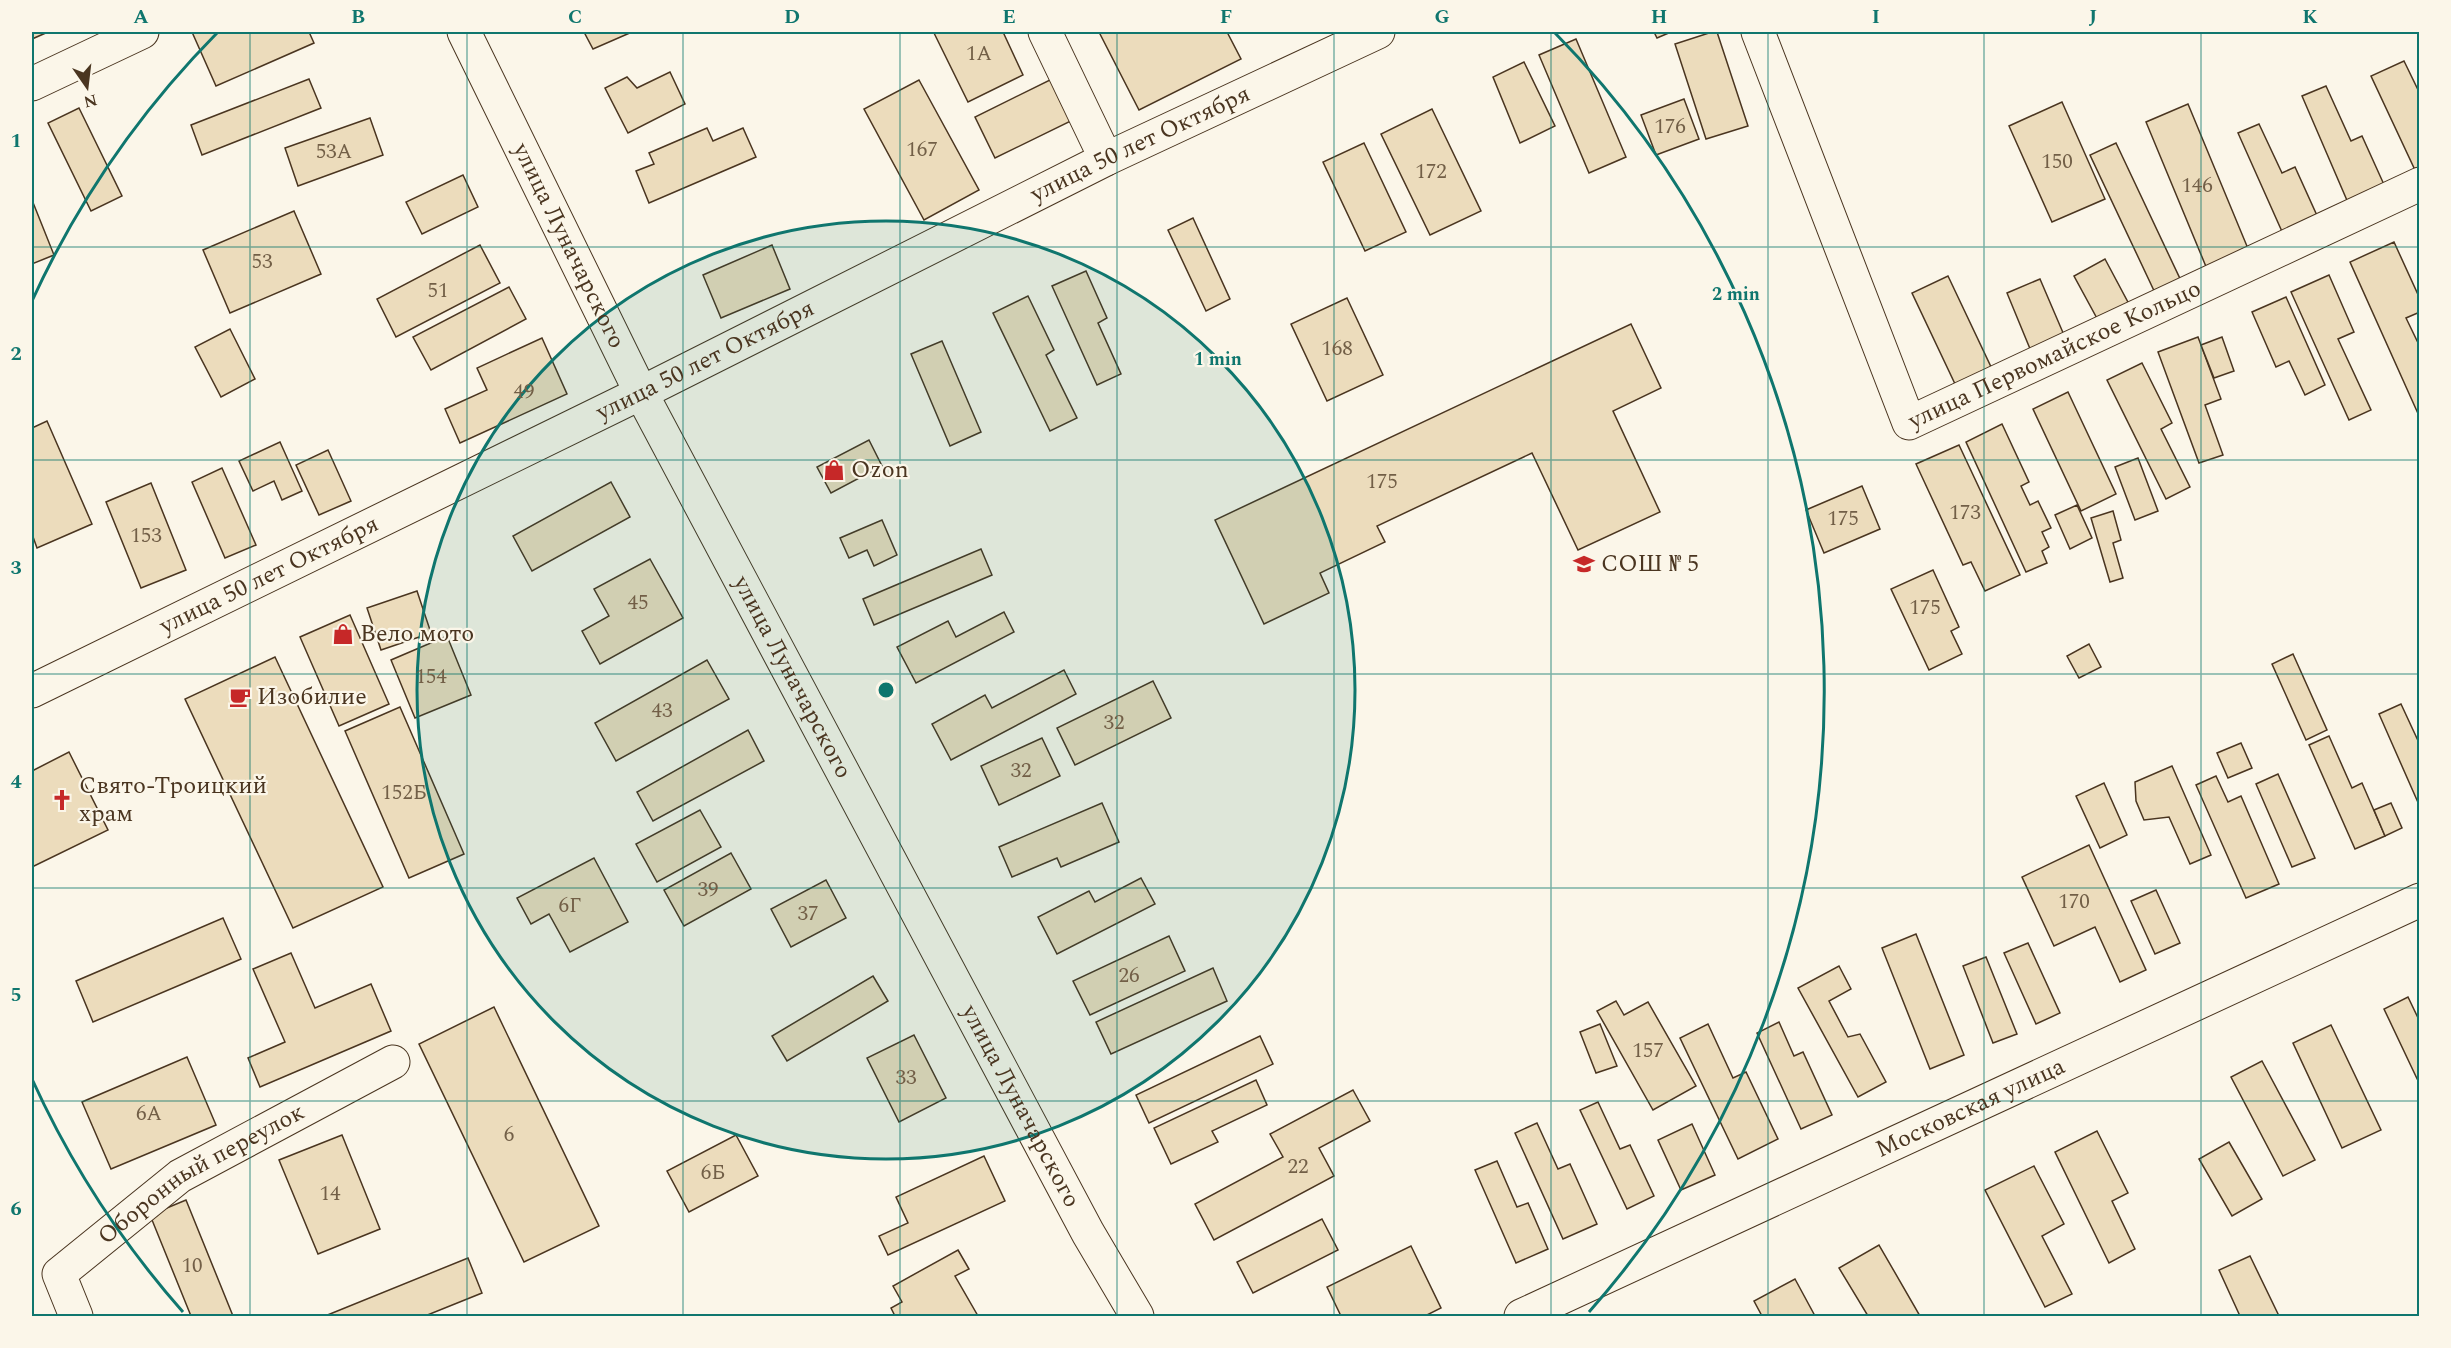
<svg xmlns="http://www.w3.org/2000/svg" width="2451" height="1348" viewBox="0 0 2451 1348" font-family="Spectral,serif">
<rect width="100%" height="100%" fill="#fbf6e9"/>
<g fill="#ecdcbc" stroke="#4a3520" stroke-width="1.5">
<path d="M32,32h16l-16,7z"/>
<path d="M192,32h117l5,11 -98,43z"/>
<path d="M584,32h48l-39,17z"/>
<path d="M937,32h66l20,43 -55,27 -34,-69z"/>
<path d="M1099,32h128l14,27 -102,51z"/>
<path d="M1654,32h17l-14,6z"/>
<path d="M1712,32h5l31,94 -42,13 -31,-95z"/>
<path d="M1576,39l50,118 -37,16 -50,-118z"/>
<path d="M2404,61l16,33v74l-5,2 -44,-94z"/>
<path d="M1524,62l31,64 -35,17 -27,-66z"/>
<path d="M670,72l15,32 -57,29 -23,-45 22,-11 10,11z"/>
<path d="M1056,77l21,41 -82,40 -20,-41z"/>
<path d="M309,79l12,29 -119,47 -11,-30z"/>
<path d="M919,80l60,110 -55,30 -60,-111z"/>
<path d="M2326,86l25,55 11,-5 24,53 -37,16 -47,-109z"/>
<path d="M1684,99l15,40 -43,16 -15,-40z"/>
<path d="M2062,102l43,97 -53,23 -43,-96z"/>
<path d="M2188,104l61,147 -42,18 -61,-147z"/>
<path d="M79,108l43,88 -31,15 -43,-88z"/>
<path d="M1432,109l49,102 -51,24 -49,-101z"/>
<path d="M370,118l13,37 -85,31 -13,-38z"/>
<path d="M2259,124l23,49 13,-6 24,53 -35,16 -46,-103z"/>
<path d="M707,128l6,13 30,-13 13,29 -107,46 -13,-32 18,-7 -5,-11z"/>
<path d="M1364,143l42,89 -41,19 -42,-89z"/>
<path d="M2116,143l67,142 -26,12 -67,-142z"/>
<path d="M463,175l15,32 -56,27 -16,-32z"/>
<path d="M32,200l22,55 -22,9z"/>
<path d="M294,211l27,63 -91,39 -27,-63z"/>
<path d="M1193,218l37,81 -24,12 -38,-81z"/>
<path d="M2394,242l26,57v13l-14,6 14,29v71l-70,-156z"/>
<path d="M480,245l20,38 -104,54 -19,-38z"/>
<path d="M772,245l18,44 -69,29 -18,-43z"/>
<path d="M2105,259l25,47 -31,16 -25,-46z"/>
<path d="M1086,271l21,47 -9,5 23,51 -24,11 -45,-99z"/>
<path d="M2329,275l25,57 -16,7 33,71 -22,10 -58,-128z"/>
<path d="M1948,276l44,93 -36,17 -44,-93z"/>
<path d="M2040,279l27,63 -34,14 -26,-63z"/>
<path d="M509,287l17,32 -95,51 -18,-33z"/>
<path d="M1028,296l26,54 -8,5 31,63 -27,13 -57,-118z"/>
<path d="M2286,297l39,88 -20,10 -16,-34 -13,6 -24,-55z"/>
<path d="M1347,298l36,77 -56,26 -36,-77z"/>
<path d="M1631,324l30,64 -48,23 47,101 -82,38 -46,-97 -155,73 8,16 -65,31 9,20 -65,31 -49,-104z"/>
<path d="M230,329l25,50 -34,18 -26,-50z"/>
<path d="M2198,337l23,62 -16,6 18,50 -24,8 -41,-111z"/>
<path d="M2222,337l12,34 -20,7 -13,-33z"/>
<path d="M542,338l25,56 -107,49 -15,-34 42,-19 -10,-22z"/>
<path d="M942,341l39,91 -31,14 -39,-92z"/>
<path d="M2142,363l30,60 -11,6 29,58 -24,12 -59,-119z"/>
<path d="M2068,392l48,102 -35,17 -48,-102z"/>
<path d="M47,421l45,103 -55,24 -5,-14v-106z"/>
<path d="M2002,424l27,58 -8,4 9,19 8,-4 13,27 -9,4 7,15 -7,4 5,12 -21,9 -60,-130z"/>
<path d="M869,440l13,26 -51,27 -14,-26z"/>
<path d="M280,442l22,49 -20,9 -8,-19 -21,10 -14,-30z"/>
<path d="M1959,445l61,130 -35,16 -14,-29 -8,3 -47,-101z"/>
<path d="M328,450l23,51 -32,14 -23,-50z"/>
<path d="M2138,458l20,53 -23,9 -20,-53z"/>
<path d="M222,468l34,77 -31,13 -33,-76z"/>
<path d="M611,482l19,35 -98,54 -19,-35z"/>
<path d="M151,483l35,87 -45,18 -35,-86z"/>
<path d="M1862,486l18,43 -56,24 -18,-43z"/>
<path d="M2077,505l15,33 -22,11 -15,-34z"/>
<path d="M2113,511l8,29 -8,3 10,35 -13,4 -19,-64z"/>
<path d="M882,520l15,35 -23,11 -7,-16 -18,8 -9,-20z"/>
<path d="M981,549l11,26 -118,50 -11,-26z"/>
<path d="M650,559l33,59 -83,46 -18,-33 27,-15 -15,-27z"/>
<path d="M1933,570l26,57 -8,4 11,23 -33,16 -38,-81z"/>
<path d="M417,591l14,42 -50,17 -14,-42z"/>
<path d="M1004,612l10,20 -98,51 -19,-36 51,-26 8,16z"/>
<path d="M350,615l39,89 -50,22 -39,-89z"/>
<path d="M447,636l24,59 -56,23 -24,-58z"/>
<path d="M2089,644l12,23 -22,11 -12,-22z"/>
<path d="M2293,654l34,76 -21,10 -34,-76z"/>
<path d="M275,657l108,230 -90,41 -108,-229z"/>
<path d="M707,660l22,39 -113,62 -21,-38z"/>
<path d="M1064,670l12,24 -125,66 -19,-36 53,-29 7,13z"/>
<path d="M1153,681l18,37 -96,47 -18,-37z"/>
<path d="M2401,704l19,41v62l-41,-93z"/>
<path d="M400,707l64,147 -55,24 -64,-147z"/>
<path d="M748,730l16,31 -111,60 -16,-29z"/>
<path d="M2329,736l23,52 10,-5 23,53 -30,13 -46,-104z"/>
<path d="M1042,738l18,38 -61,29 -18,-39z"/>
<path d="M2241,743l11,25 -24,10 -11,-25z"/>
<path d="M69,752l39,78 -76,37v-96z"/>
<path d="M2172,766l39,89 -21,9 -21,-47 -25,3 -8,-19 -1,-19z"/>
<path d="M2278,774l37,84 -23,9 -36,-83z"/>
<path d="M2216,776l12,26 13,-6 38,88 -33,14 -50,-113z"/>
<path d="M2104,783l23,52 -27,13 -24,-52z"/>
<path d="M1102,803l17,39 -58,25 -4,-9 -45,19 -13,-30z"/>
<path d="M2391,803l11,25 -17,8 -11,-26z"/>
<path d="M700,810l21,37 -64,35 -21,-38z"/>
<path d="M2089,845l57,125 -26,12 -25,-55 -41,19 -32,-69z"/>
<path d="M731,853l20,36 -67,37 -20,-36z"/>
<path d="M594,858l34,64 -58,30 -21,-38 -18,10 -14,-26z"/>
<path d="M1141,878l14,26 -98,50 -19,-37 51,-26 6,11z"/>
<path d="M826,880l20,38 -55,29 -20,-38z"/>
<path d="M2156,890l24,53 -25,11 -24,-53z"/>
<path d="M223,918l18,41 -148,63 -17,-41z"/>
<path d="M1916,934l48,121 -34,14 -48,-121z"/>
<path d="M1169,936l16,35 -95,44 -17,-34z"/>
<path d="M2028,943l32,70 -24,11 -32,-71z"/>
<path d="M291,953l24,55 56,-24 20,47 -131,56 -12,-29 37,-16 -32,-73z"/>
<path d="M1986,957l31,77 -24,9 -30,-77z"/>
<path d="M1839,966l12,23 -22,12 19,36 12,-3 26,48 -28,15 -60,-109z"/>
<path d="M1213,968l14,33 -116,53 -15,-32z"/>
<path d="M873,976l15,25 -101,60 -15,-25z"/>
<path d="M2408,997l12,25v63l-36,-76z"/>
<path d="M1616,1001l8,14 24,-13 48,84 -43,24 -56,-99z"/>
<path d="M494,1007l105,219 -75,36 -105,-218z"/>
<path d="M1779,1022l15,34 9,-4 29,63 -31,14 -44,-96z"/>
<path d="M1600,1024l17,42 -21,7 -16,-41z"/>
<path d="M1708,1024l25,54 13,-6 32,67 -40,20 -58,-121z"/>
<path d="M2331,1025l50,105 -39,18 -49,-105z"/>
<path d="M914,1035l32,63 -47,24 -32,-64z"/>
<path d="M1260,1036l13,28 -124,59 -13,-28z"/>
<path d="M187,1057l29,68 -105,44 -29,-67z"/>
<path d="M2262,1061l53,99 -32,16 -52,-99z"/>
<path d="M1256,1080l11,25 -55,26 6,11 -47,22 -17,-36z"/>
<path d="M1353,1090l17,31 -51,27 15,28 -120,64 -19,-36 88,-47 -13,-23z"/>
<path d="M1598,1102l22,47 10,-4 24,51 -27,13 -47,-99z"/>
<path d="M1537,1123l21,46 12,-5 27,60 -34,15 -48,-106z"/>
<path d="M1692,1124l23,51 -34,15 -23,-50z"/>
<path d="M2097,1131l31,62 -16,8 23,48 -26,14 -54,-111z"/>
<path d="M342,1135l38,94 -62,25 -39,-94z"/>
<path d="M736,1135l22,41 -69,36 -22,-41z"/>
<path d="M2229,1142l33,57 -30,17 -33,-57z"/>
<path d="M984,1156l21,45 -117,54 -9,-19 29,-13 -12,-26z"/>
<path d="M1497,1161l20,46 11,-4 20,46 -32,14 -41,-93z"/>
<path d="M2034,1166l30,58 -22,12 30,58 -27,13 -60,-117z"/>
<path d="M186,1200l47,116h-42l-41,-101z"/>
<path d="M1322,1219l16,31 -85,43 -16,-31z"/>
<path d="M1879,1245l41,71h-52l-29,-48z"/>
<path d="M1411,1246l30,62 -16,8h-84l-14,-29z"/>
<path d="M958,1250l11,19 -14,7 23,40h-83l-4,-8 11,-6 -9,-16z"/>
<path d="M2250,1256l29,60h-39l-21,-46z"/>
<path d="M468,1258l14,35 -57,23h-100z"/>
<path d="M1795,1279l20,37h-53l-8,-15z"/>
</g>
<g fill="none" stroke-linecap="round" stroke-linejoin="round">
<defs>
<g id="street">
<path d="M1045,32l61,127"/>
<path id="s1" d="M1758,32l151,391 511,-239"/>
<path d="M32,84l110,-52"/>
<path id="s2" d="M32,691l609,-298 465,-234 272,-127"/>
<path id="s3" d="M76,1316l-17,-42 121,-98 213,-114"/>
</g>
<g id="secondary">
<path id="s4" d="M464,32l177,361 447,840 49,83"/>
<path id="s5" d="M1521,1316l899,-416"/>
</g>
</defs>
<use href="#street" stroke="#4a3520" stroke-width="35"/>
<use href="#secondary" stroke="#4a3520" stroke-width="35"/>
<use href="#street" stroke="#fbf6e9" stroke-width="33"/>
<use href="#secondary" stroke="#fbf6e9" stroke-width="33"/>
</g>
<path fill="none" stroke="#0f766e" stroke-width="1.5" stroke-opacity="0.55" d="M250,32v1284M467,32v1284M683,32v1284M900,32v1284M1117,32v1284M1334,32v1284M1551,32v1284M1768,32v1284M1984,32v1284M2201,32v1284M32,247h2388M32,460h2388M32,674h2388M32,888h2388M32,1101h2388"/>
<circle cx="886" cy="690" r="469" fill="#0f766e" fill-opacity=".12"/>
<g fill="none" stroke="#0f766e" stroke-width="3">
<circle cx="886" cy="690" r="469"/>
<path d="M183 1312A938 938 0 0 1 32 1079M32 301A938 938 0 0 1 217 33M1555 33A938 938 0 0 1 1589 1312"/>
</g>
<defs>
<symbol id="shop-bare" viewBox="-9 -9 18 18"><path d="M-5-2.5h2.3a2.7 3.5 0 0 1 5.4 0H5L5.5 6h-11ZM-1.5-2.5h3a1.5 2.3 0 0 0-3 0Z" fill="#c62828" stroke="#fbf6e9" stroke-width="2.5" paint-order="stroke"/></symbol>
<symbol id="school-bare" viewBox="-9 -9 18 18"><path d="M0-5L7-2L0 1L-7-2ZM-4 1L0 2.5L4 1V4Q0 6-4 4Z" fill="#c62828" stroke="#fbf6e9" stroke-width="2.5" paint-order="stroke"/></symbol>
<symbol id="cafe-bare" viewBox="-9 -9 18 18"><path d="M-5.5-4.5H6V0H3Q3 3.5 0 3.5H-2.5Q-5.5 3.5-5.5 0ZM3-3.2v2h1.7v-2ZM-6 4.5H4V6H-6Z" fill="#c62828" stroke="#fbf6e9" stroke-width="2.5" paint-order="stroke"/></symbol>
<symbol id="church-bare" viewBox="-9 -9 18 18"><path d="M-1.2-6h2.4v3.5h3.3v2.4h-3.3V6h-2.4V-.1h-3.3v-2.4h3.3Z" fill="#c62828" stroke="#fbf6e9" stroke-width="2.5" paint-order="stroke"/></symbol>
</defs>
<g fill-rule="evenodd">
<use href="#shop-bare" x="819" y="455" width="30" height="30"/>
<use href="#school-bare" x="1569" y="549" width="30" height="30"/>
<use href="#shop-bare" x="328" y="619" width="30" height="30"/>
<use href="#cafe-bare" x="225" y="682" width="30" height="30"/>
<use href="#church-bare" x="47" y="785" width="30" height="30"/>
</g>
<g text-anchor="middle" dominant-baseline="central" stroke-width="4.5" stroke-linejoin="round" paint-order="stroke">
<g font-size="21" fill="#725f47">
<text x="979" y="54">1А</text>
<text x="1670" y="127">176</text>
<text x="922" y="150">167</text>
<text x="334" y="152">53А</text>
<text x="2057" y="162">150</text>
<text x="1431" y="172">172</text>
<text x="2197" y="186">146</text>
<text x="262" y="262">53</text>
<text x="438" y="291">51</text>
<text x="1337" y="349">168</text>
<text x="524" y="392">49</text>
<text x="1382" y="482">175</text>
<text x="1965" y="513">173</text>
<text x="1843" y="519">175</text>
<text x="146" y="536">153</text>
<text x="638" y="603">45</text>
<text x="1925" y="608">175</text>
<text x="431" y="677">154</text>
<text x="662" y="711">43</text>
<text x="1114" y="723">32</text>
<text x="1021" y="771">32</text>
<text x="404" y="793">152Б</text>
<text x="708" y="890">39</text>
<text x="2074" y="902">170</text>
<text x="570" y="906">6Г</text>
<text x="808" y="914">37</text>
<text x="1129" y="976">26</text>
<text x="1648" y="1051">157</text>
<text x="906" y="1078">33</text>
<text x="149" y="1114">6А</text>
<text x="509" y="1135">6</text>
<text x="1298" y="1167">22</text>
<text x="713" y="1173">6Б</text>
<text x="330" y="1194">14</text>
<text x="192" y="1266">10</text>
</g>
<g font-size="24" fill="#4a3520" stroke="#fbf6e9">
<text stroke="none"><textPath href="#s2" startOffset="1236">улица 50 лет Октября</textPath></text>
<text stroke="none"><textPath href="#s4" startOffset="238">улица Луначарского</textPath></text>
<text stroke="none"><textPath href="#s1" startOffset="580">улица Первомайское Кольцо</textPath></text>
<text stroke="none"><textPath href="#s2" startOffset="750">улица 50 лет Октября</textPath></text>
<text stroke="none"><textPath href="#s2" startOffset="264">улица 50 лет Октября</textPath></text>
<text stroke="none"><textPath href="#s4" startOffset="724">улица Луначарского</textPath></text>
<text stroke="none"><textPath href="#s4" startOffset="1210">улица Луначарского</textPath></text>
<text stroke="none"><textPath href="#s5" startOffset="495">Московская улица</textPath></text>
<text stroke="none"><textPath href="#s3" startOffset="220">Оборонный переулок</textPath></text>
</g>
<g font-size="24" fill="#4a3520" stroke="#fbf6e9" text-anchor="start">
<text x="851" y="470">Ozon</text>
<text x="1601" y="564">СОШ № 5</text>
<text x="360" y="634">Вело мото</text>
<text x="257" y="697">Изобилие</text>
<text x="79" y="786">Свято-Троицкий<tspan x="79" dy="28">храм</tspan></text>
</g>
</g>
<circle cx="886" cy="690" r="9" fill="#0f766e" stroke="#fbf6e9" stroke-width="3"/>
<g font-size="18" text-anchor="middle" font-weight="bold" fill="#0f766e" stroke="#fbf6e9" stroke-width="4.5" stroke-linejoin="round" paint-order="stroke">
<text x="1736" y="300">2 min</text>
<text x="1218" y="365">1 min</text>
</g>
<rect width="2451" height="1348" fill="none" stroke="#fbf6e9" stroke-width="66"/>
<g transform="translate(87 87) rotate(166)" stroke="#fbf6e9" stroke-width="4.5" paint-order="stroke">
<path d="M0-4.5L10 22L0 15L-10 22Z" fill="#4a3520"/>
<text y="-9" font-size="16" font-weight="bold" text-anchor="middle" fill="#4a3520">N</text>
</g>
<rect x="33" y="33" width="2385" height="1282" fill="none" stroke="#0f766e" stroke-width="2"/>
<g font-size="20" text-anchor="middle" font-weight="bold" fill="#0f766e">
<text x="141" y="23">A</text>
<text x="358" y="23">B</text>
<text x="575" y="23">C</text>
<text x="792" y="23">D</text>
<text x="1009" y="23">E</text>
<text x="1226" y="23">F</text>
<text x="1442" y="23">G</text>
<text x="1659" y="23">H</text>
<text x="1876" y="23">I</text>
<text x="2093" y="23">J</text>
<text x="2310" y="23">K</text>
<text x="16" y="147">1</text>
<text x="16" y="360">2</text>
<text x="16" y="574">3</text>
<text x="16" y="788">4</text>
<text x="16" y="1001">5</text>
<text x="16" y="1215">6</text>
</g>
</svg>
